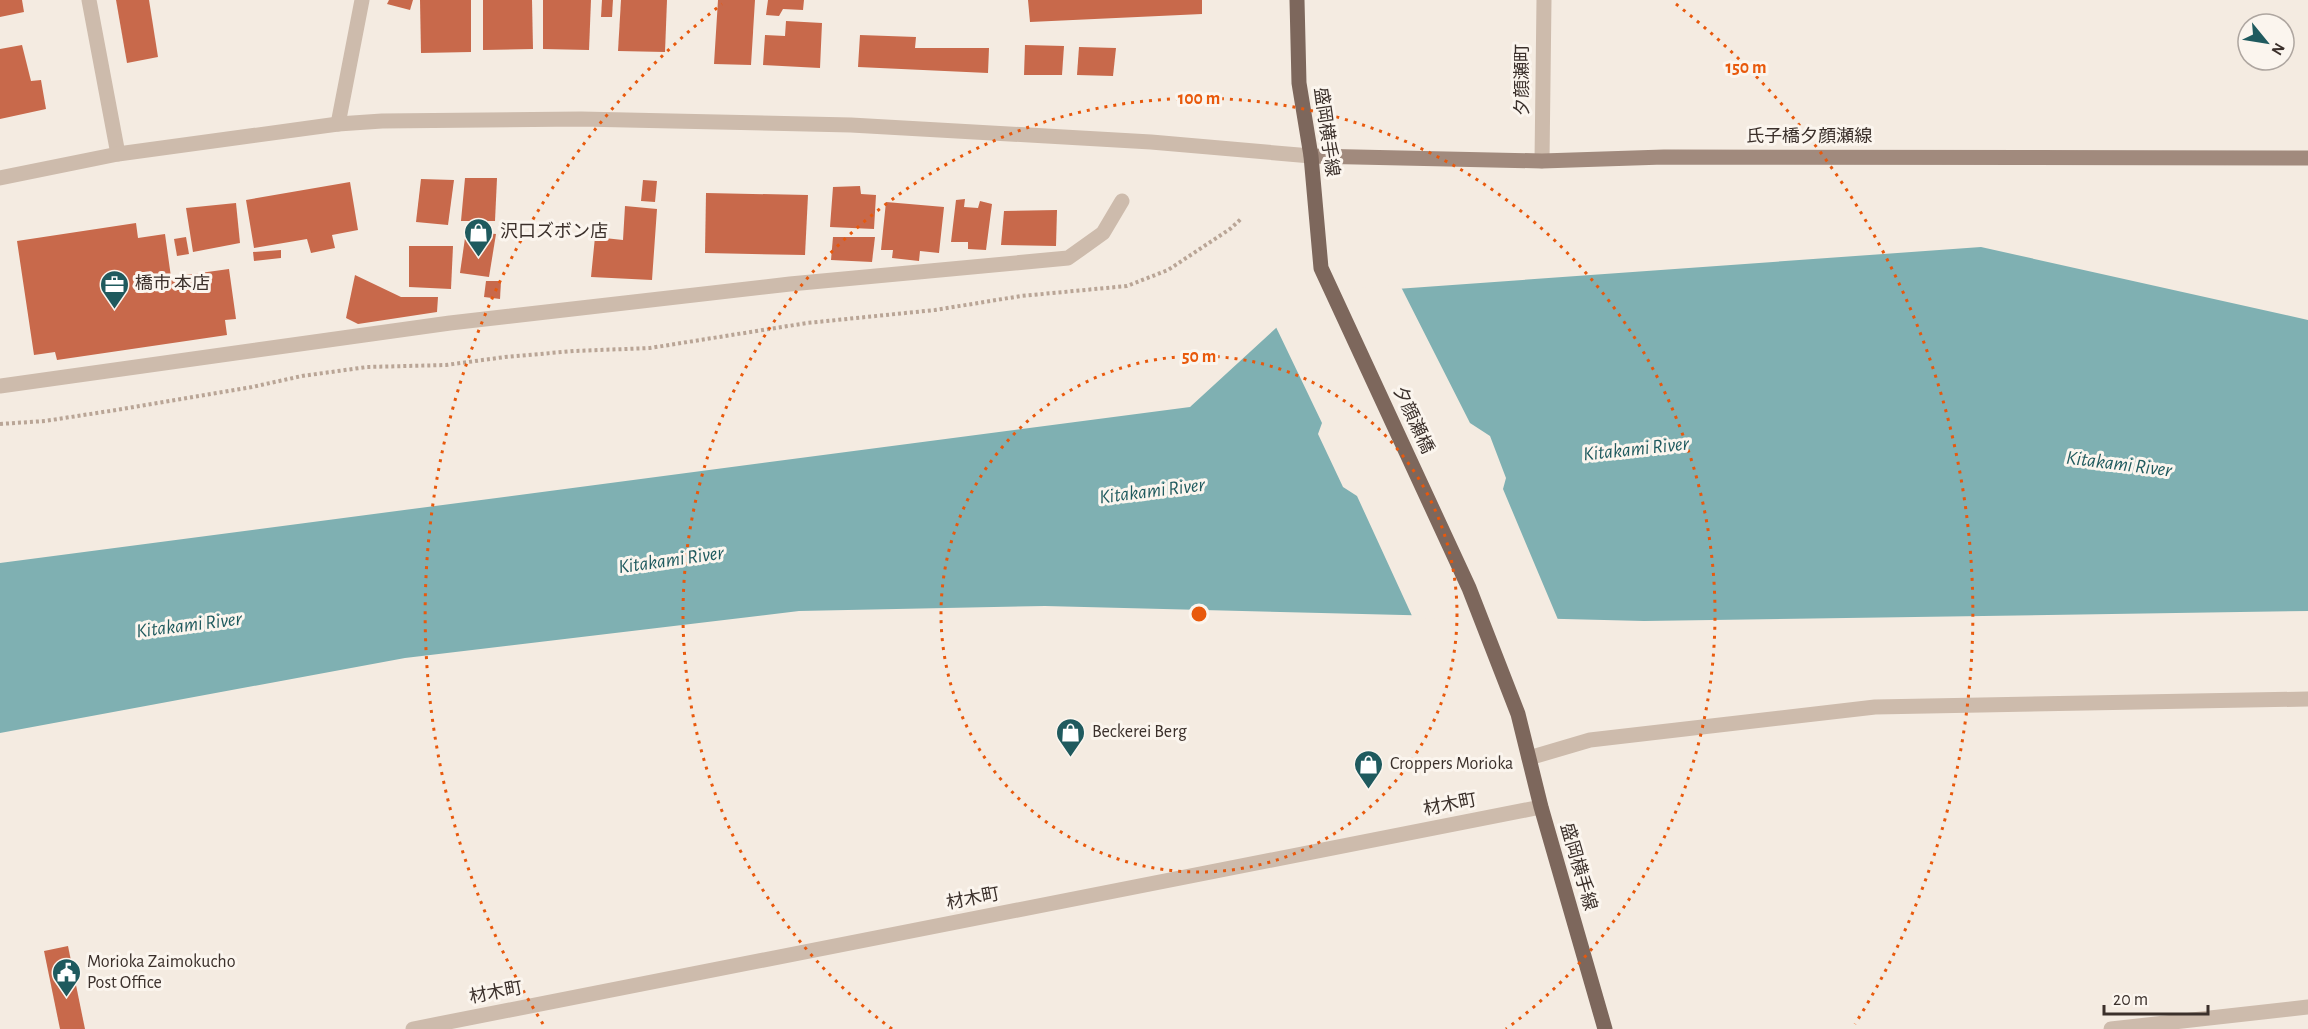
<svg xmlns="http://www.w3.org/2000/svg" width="2308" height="1029" viewBox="0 0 2308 1029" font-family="'Alegreya Sans','Noto Sans JP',sans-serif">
<rect width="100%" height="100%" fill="#f4ebe1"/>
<path fill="#7fb0b2" d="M1981,247l327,73v291l-664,10 -599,-15 -246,5 -394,47 -405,75v-170l1190,-156 122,-112z"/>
<path fill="#f4ebe1" d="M1400,285l70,138 20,13 16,42 -3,11 56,133 -146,-4 -56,-122 -14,-9 -25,-53 4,-11 -47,-98 36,-33z"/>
<g fill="#c8694b">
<path d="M0,0h22l2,12 -24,5z"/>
<path d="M116,0h33l9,57 -31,6z"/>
<path d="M389,0h24l-3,10 -23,-6z"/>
<path d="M420,0h51v52l-50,1z"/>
<path d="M483,0h49l1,49 -50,1z"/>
<path d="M543,0h48l-2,50 -46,-1z"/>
<path d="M602,0h11l-1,17h-11z"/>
<path d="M621,0h46l-2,52 -47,-1z"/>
<path d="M718,0h37l-4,65 -37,-1z"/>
<path d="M768,0h36l-1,10 -20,-1 -4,7 -13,-1z"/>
<path d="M1028,0h174v14l-172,8z"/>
<path d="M786,21l36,2 -2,45 -57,-3 2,-30 20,1z"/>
<path d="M860,35l56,2 -1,11h74l-1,25 -130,-6z"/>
<path d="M22,45l9,36 10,-1 5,29 -46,10v-70z"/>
<path d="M1025,45l39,1 -2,29h-38z"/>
<path d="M1079,47l37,1 -3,28 -36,-1z"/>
<path d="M465,178h32l-2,43h-34z"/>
<path d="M421,179l33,1 -6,45 -32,-3z"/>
<path d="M643,180l14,1 -2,21 -14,-1z"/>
<path d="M350,182l8,48 -26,5 3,13 -24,5 -4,-14 -53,9 -8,-48z"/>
<path d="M860,186l1,8 15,1 -2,34 -44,-2 3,-40z"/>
<path d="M706,193l102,2 -3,60 -100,-2z"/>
<path d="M965,199l-1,8 14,1 2,-7 12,3 -6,46 -18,-1v-7h-17l5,-42z"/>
<path d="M886,202l58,5 -5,46 -19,-2 -1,10 -27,-3 1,-8h-12z"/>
<path d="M236,203l4,40 -47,9 -7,-44z"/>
<path d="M625,206l32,3 -5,71 -61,-3 4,-40 28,3z"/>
<path d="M1057,210l-1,36 -55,-1 3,-34z"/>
<path d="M136,223l2,15 27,-4 6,43 58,-8 7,50 -11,1 2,15 -170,25 -2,-8 -21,3 -17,-114z"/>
<path d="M466,231l30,3 -7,43 -29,-4z"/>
<path d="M186,237l3,17 -12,2 -3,-17z"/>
<path d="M833,237h42l-3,25 -41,-2z"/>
<path d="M409,246h44l-2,43 -42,-2z"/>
<path d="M281,250v8l-27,3 -1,-9z"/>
<path d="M355,275l46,22h37l-1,15 -79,12 -12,-6z"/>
<path d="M486,281h15l-1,18 -16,-2z"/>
<path d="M68,946l17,83h-25l-16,-78z"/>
</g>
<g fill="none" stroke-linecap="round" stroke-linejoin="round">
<path stroke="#b9a596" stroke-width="4" stroke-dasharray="3 3" stroke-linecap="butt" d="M0,424l45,-3 71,-11 136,-23 50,-11 65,-9 79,-2 59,-8 69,-6 76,-3 157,-25 128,-13 86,-14 106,-10 41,-16 62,-41 12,-11"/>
<path stroke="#cdbbac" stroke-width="15" d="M0,386l450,-63 340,-39 278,-26 35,-25 19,-32"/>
<g stroke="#cdbbac" stroke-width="15">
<path d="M89,0l29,154"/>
<path d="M338,124l24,-124"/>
<path d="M1542,161l2,-161"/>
<path d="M1529,758l61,-18 285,-33 433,-8"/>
<path d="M2111,1029l197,-22"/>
</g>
<g stroke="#cdbbac" stroke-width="15">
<path d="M0,178l118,-24 220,-30 44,-3 199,-2 270,6 300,17 160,14"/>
<path d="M413,1029l1128,-222"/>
</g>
<path stroke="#a18a7d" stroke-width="15" d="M1311,156l231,5 122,-4 644,1"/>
<path stroke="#7d675c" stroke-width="15" d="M1297,0l2,83 12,73 10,112 148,320 49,126 23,93 64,222"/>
</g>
<g fill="none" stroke="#e8590c" stroke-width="3" stroke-dasharray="3 6">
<circle cx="1199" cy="614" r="258"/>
<path d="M892 1029A516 516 0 1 1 1506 1029"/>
<path d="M543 1024A774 774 0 0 1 722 4M1676 4A774 774 0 0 1 1855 1024"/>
</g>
<defs>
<symbol id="shop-pin" viewBox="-11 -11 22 30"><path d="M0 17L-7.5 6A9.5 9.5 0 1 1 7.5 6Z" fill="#1f5a5e" stroke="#fbf5ee"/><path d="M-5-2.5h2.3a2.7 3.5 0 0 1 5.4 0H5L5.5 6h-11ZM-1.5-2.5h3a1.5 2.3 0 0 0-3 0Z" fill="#fff"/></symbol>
<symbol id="office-pin" viewBox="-11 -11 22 30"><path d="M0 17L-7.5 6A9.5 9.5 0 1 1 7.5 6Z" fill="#1f5a5e" stroke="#fbf5ee"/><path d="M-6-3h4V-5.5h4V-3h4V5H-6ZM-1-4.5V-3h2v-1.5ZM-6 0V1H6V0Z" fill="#fff"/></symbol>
<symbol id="civic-pin" viewBox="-11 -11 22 30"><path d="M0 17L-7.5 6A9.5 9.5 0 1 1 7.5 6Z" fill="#1f5a5e" stroke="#fbf5ee"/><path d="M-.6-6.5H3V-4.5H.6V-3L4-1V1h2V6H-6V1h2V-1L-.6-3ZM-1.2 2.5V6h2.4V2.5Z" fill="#fff"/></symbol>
</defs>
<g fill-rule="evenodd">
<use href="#shop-pin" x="462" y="216" width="33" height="45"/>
<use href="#office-pin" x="98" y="268" width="33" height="45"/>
<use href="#shop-pin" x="1054" y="716" width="33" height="45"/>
<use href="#shop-pin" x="1352" y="748" width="33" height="45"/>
<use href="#civic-pin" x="50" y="956" width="33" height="45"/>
</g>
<g text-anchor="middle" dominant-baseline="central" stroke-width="6" stroke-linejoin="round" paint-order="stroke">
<g font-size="18" fill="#3b302b" stroke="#fbf5ee">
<text transform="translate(1523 80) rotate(-90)">夕顔瀬町</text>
<text transform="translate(1326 132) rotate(82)">盛岡横手線</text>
<text x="1809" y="137">氏子橋夕顔瀬線</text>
<text transform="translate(1413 420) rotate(65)">夕顔瀬橋</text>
<text transform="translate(1450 805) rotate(-11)">材木町</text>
<text transform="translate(1578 867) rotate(74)">盛岡横手線</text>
<text transform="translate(973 899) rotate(-11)">材木町</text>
<text transform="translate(496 993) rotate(-11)">材木町</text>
</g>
<g font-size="18" fill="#3b302b" stroke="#fbf5ee" text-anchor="start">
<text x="500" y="232">沢口ズボン店</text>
<text x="135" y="284">橋市 本店</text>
<text x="1092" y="732">Beckerei Berg</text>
<text x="1390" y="764">Croppers Morioka</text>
<text x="87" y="962">Morioka Zaimokucho<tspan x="87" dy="21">Post Office</tspan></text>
</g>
<g font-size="20" font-style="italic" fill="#1f5a5e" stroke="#fbf5ee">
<text transform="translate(1636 449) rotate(-6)">Kitakami River</text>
<text transform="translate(2119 464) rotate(7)">Kitakami River</text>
<text transform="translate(1152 491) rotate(-7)">Kitakami River</text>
<text transform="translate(671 560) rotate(-8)">Kitakami River</text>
<text transform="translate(189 625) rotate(-7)">Kitakami River</text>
</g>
</g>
<circle cx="1199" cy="614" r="9" fill="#e8590c" stroke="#fbf5ee" stroke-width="3"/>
<g font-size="18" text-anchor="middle" font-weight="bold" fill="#e8590c" stroke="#fbf5ee" stroke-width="6" stroke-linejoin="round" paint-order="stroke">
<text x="1746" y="73">150 m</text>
<text x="1199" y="104">100 m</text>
<text x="1199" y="362">50 m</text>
</g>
<g transform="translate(2266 42) rotate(120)"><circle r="28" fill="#fbf5ee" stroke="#aea6a0" stroke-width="1.5"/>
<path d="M0-4.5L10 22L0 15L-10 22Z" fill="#1f5a5e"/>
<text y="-9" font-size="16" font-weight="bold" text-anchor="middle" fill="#3b302b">N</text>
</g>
<path d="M2104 1005v9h104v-9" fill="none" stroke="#3b302b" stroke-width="3"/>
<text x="2113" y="1005" font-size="18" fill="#3b302b" stroke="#fbf5ee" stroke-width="4.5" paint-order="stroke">20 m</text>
</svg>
